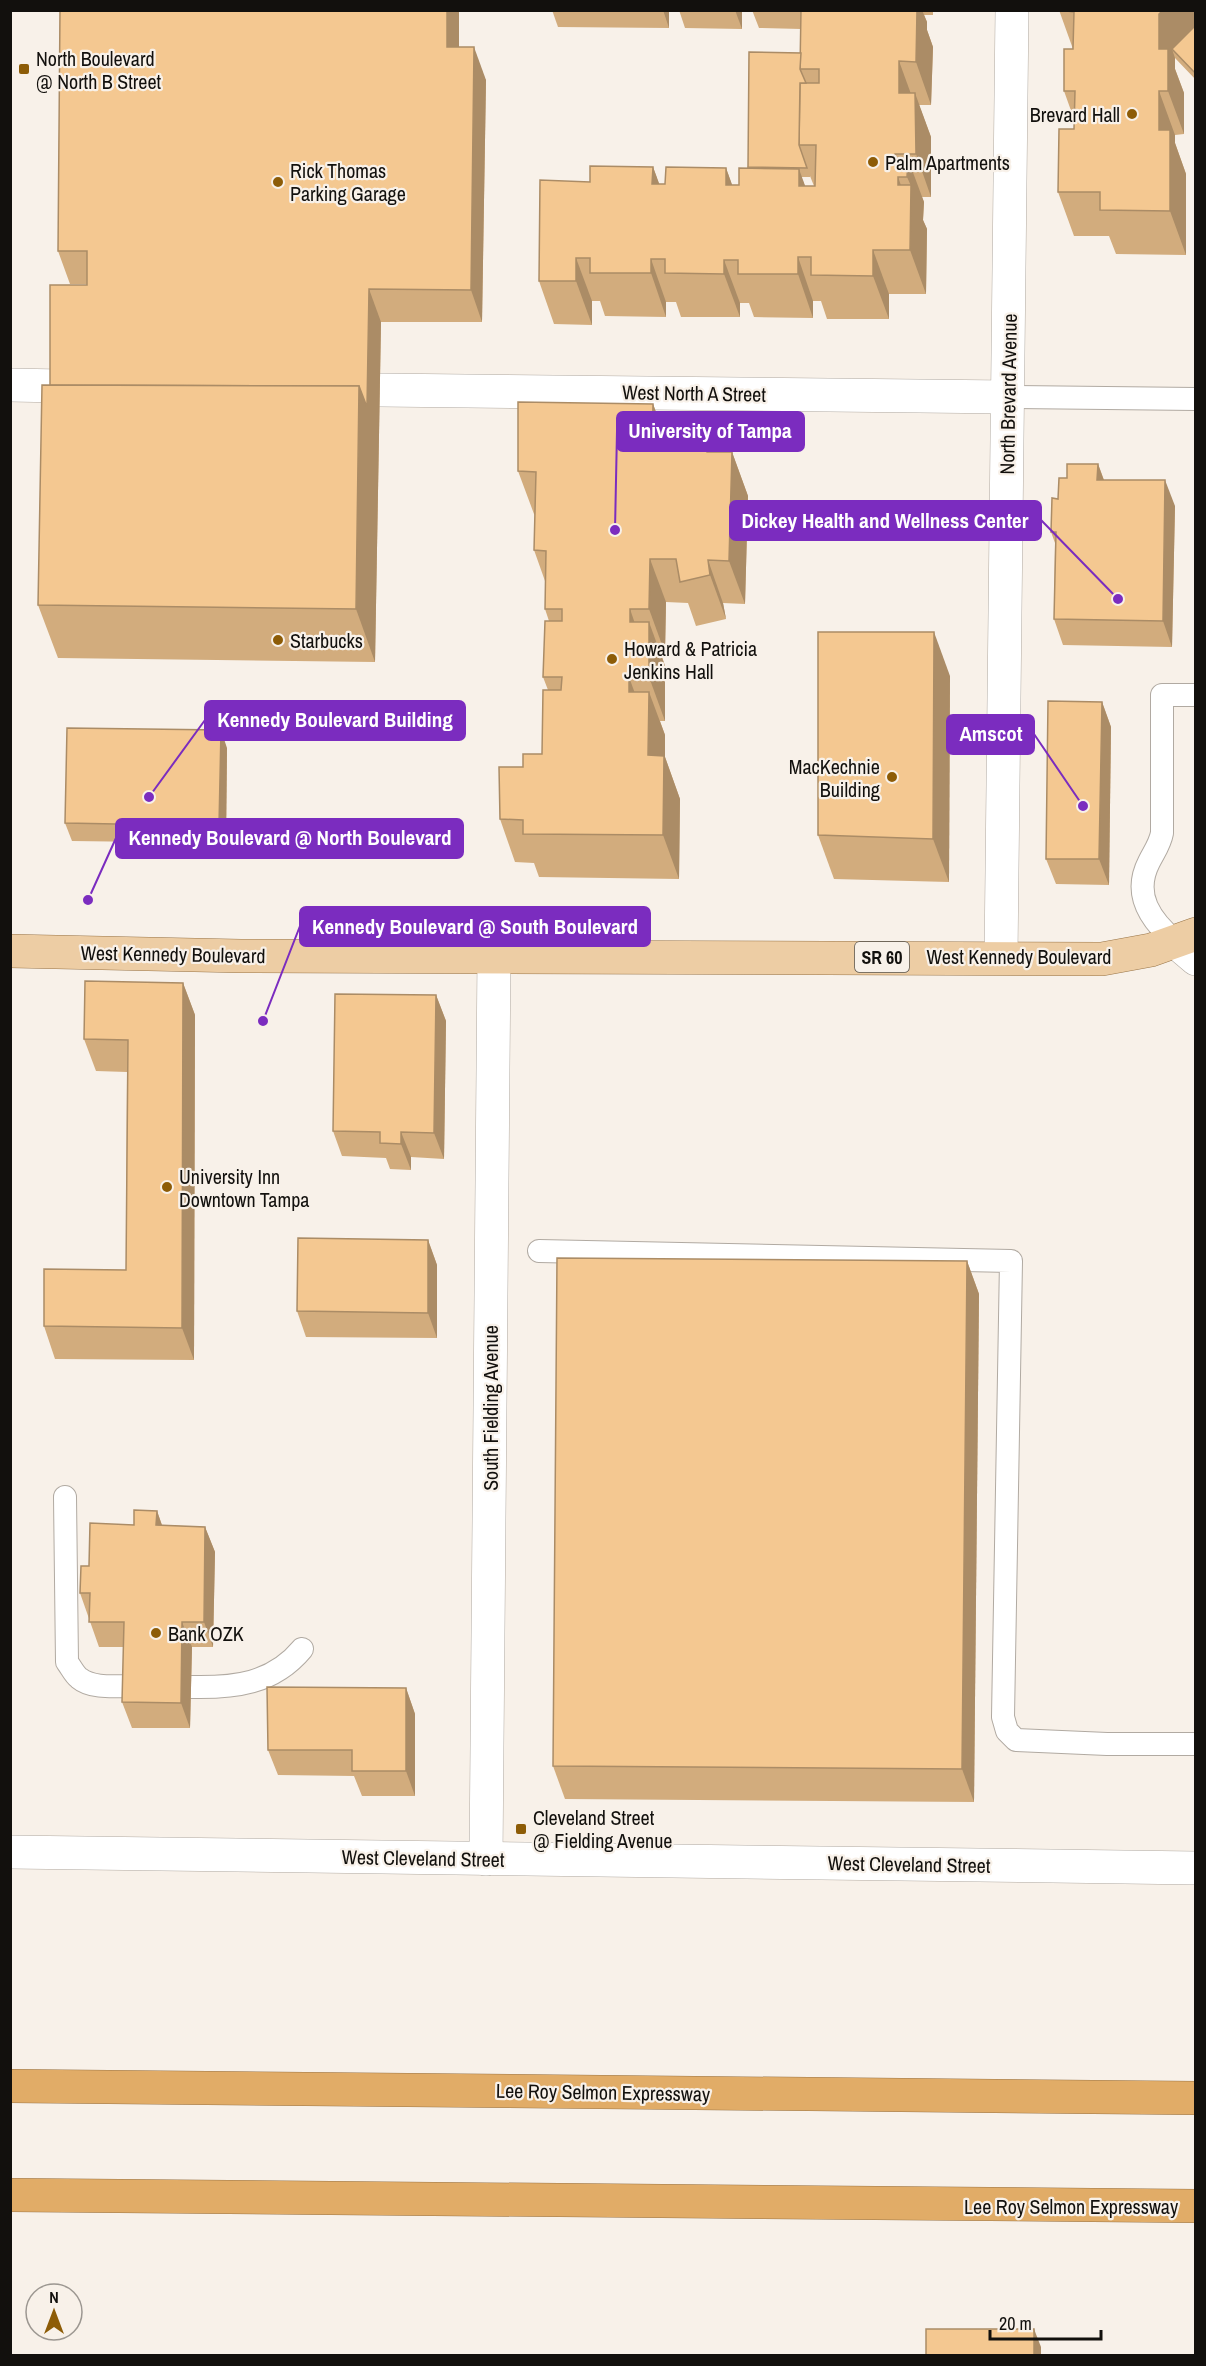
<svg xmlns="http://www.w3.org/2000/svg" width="1206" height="2366" viewBox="0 0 1206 2366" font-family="'Archivo Narrow',sans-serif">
<rect width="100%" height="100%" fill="#f8f1e9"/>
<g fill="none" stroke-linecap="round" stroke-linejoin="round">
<defs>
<g id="service">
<path d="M1008,397l188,2"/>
<path d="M1176,942c-25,-21 -44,-47 -27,-80 5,-10 11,-18 13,-29v-138h34"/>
<path d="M539,1251l472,10 -8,456 4,14 9,9 91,4h89"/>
<path d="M65,1497l2,165c4,5 7,12 12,16 13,11 37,8 53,8"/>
<path d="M191,1687c43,1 82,-3 111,-38"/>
</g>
<g id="minor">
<path d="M10,385l51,1"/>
<path d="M380,390l628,7"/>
<path d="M1176,942l20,17"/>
<path d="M1001,957l11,-947"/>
<path d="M486,1859l8,-903"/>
</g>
<path id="secondary" d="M10,1852l1186,16"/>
<path id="primary" d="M10,951l231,5 861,3 49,-9 45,-16"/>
<g id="motorway">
<path d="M10,2086l1186,12"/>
<path d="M10,2195l1186,11"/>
</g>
</defs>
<use href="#service" stroke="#b1aaa2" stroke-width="24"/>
<use href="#minor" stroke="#b1aaa2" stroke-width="34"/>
<use href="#secondary" stroke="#b1aaa2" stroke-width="34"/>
<use href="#primary" stroke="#997548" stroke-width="34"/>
<use href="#motorway" stroke="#997548" stroke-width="34"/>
<use href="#service" stroke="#fff" stroke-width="22"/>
<use href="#minor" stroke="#fff" stroke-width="33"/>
<use href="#secondary" stroke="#fff" stroke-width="33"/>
<use href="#primary" stroke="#edcda4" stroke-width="33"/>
<use href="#motorway" stroke="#e1ac67" stroke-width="33"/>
</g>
<g fill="#d2ac7d" fill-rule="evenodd">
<path d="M60,10h399v37l27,33 -4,242h-101l-6,340 -317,-4 -20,-53 12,-220 37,-100v-1h-17l-12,-33z"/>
<path d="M552,10h117v18l-111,-1z"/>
<path d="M679,10h63v19l-57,-1z"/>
<path d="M752,10h181v5h-9l3,7v8l6,17 -2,58h-12l12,32v60h-9l2,5 -1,18 4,9 -1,65h-37v25h-62l-6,-18h-8v17l-59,-1 -5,-14h-9v14h-59l-5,-15h-10v15l-61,-1 -5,-15h-8v24l-38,-1 -15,-43 51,-99 63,-15 6,17h6l61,-16 6,17h7l62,-132v-24l-42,-1zM810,176l4,10h-9l-4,-9h9z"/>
<path d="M1059,10h137v70l-21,-22v11l9,24v41l-9,1v8l11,31v81l-70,-1 -7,-18h-35l-16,-44 16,-63v-10l-10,-28 9,-42z"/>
<path d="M653,404l16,43v4h9l25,-18 7,19h22l16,44 -3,108 -22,-1 3,16 -30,7 -8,-23 -22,-1 -1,51h-4l4,13v55h-5l5,14v22l15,42 -1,80 -140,-2 -5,-14 -19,-1 -15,-43 23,-52 19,-13 6,-64 -5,-13 6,-56 -4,-12v-28l-11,-31 1,-35 -1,-1 -16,-43z"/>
<path d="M1098,464l6,16 71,26 -3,141 -109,-2 -9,-26 1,-76 -4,-11 7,-33 9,-21z"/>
<path d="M950,676l-1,206 -115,-3 -16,-44z"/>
<path d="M1102,702l9,25 -2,158 -53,-1 -10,-25z"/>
<path d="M227,748l-1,95 -154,-2 -7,-18z"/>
<path d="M183,983l12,32 -1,345 -139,-1 -11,-33 82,-56 1,-198 -31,-1 -12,-32z"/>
<path d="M436,995l10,26 -2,138 -33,-2v13l-21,-1 -4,-11 -44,-2 -9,-25z"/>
<path d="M428,1240l9,25v73l-131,-1 -9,-26z"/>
<path d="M967,1261l12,33 -5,508 -409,-3 -12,-33z"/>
<path d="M157,1511l5,14 43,2 10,25 -2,95h-21l-2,81h-58l-10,-26 2,-55h-25l-19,-54 9,-27 45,-41z"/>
<path d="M406,1688l9,26v82h-53l-8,-20 -76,-1 -10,-25z"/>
</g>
<g fill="#ab8c66">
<path d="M447,10h12v69l-12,-32z"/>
<path d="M663,10h6v18z"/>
<path d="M735,10h7v19z"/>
<path d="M916,10h6l5,12v8l6,17 -2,58 -15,-43z"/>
<path d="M1163,10h33v27l-24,12 3,9v11l9,24v41l-16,-43 -9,-42v-35z"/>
<path d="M474,47l12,33 -4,242 -11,-32z"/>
<path d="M899,61l16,44 -16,-12z"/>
<path d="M1159,91l16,44v8l11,31v81l-16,-44 -11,-81z"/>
<path d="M915,93l16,44v60l-15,-43z"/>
<path d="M908,159l16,43 -1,18 4,9 -1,65 -16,-44 -12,-65v-8l12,34 1,-25 -4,-9z"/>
<path d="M653,167l16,43 -17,-26z"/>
<path d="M726,168l16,44 -16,-27z"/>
<path d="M799,169l16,44 -16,-27z"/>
<path d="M873,250l16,44v25l-16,-43z"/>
<path d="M798,257l15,44v17l-15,-44z"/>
<path d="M576,258l16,43v24l-16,-44z"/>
<path d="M651,259l15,43v15l-15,-44z"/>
<path d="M724,260l16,43v14l-16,-43z"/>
<path d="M369,289l12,33 -6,340 -19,-53 3,-223z"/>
<path d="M653,404l16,43 -2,47 -15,-43z"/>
<path d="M703,433l16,43 -12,-24z"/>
<path d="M732,452l16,44 -3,108 -16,-43z"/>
<path d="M1098,464l9,25 -10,-9z"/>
<path d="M1165,480l10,26 -3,141 -9,-26z"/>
<path d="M650,559l16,43 -1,51 -16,-44z"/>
<path d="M708,560l15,43 3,16 -16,-44z"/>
<path d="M630,609l15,44 -15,-31z"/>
<path d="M649,622l16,44v55l-16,-44z"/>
<path d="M934,632l16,44 -1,206 -16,-43z"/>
<path d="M629,677l16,44 -16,-29z"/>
<path d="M649,692l16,43v22l15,42 -1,80 -16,-44 -15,-80z"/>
<path d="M1102,702l9,25 -2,158 -10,-26z"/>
<path d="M221,730l6,18 -1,95 -7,-17z"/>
<path d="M183,983l12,32 -1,345 -12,-32z"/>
<path d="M436,995l10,26 -2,138 -10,-26z"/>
<path d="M401,1132l10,25v13l-10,-26z"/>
<path d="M428,1240l9,25v73l-9,-25z"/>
<path d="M967,1261l12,33 -5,508 -12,-33z"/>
<path d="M157,1511l9,26 -10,-12z"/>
<path d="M205,1527l10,25 -2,95 -9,-25z"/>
<path d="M182,1622l10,25 -2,81 -9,-25z"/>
<path d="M406,1688l9,26v82l-9,-25z"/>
<path d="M1034,2329l7,18v8h-7z"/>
</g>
<g fill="#f4c891" stroke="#ab8c66" stroke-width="1.5">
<path d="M60,10h387v37h27l-3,243 -102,-1 -2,118 -8,-21 -309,-1v-100h37v-34h-29z"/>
<path d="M801,10h116l-1,52 -17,-1v32h16l1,61h-21v4l13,1 -1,18h-9v8h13l-1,65h-37v26l-62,-1v-18h-13v17h-60v-14h-14v14l-59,-1v-14h-14v14h-61v-15h-14v23h-37l1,-101 50,2v-16l63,1 -1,17h13l1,-17 60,1v17h13v-17l60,1v17h16l1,-41h-17l1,-62h19v-14h-19z"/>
<path d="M1059,10h104l-4,4v35h9v42h-9v39h11v81l-70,-1v-18h-42l1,-63h15l1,-38h-11v-42h9l1,-37z"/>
<path d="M1196,25v49l-24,-25z"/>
<path d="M749,52l52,1 -1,16 6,14h-6l-1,62 8,23 -59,-1z"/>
<path d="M42,385l317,1 -3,223 -318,-4z"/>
<path d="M518,402l135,2 -1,47h26l-3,-12 28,-6 4,19h25l-3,109 -21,-1 2,15 -30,7 -4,-23h-26l-1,50h-19v13h19v55h-20v15h20l-1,63 16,1 -1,79 -140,-1v-14l-23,-1 -1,-52h24v-13h19l1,-64h18l1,-13h-19l2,-56h17v-12h-17l1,-58 -12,-1 2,-78 -18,-1z"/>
<path d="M1067,464h31l-1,16h68l-2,141 -109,-2 2,-87h-5l1,-34 6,1 1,-21h8z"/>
<path d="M818,632h116l-1,207 -115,-4z"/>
<path d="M1048,701l54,1 -3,157h-53z"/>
<path d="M67,728l154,2 -2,96 -154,-3z"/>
<path d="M85,981l98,2 -1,345 -138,-2v-57l82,1 2,-230 -44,-1z"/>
<path d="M335,994l101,1 -2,138 -33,-1v12l-21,-1v-11l-47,-1z"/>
<path d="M298,1238l130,2v73l-131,-2z"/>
<path d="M557,1258l410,3 -5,508 -409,-3z"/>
<path d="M134,1510l23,1 -1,14 49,2 -1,95h-22l-1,81 -59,-1 2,-80h-35l1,-29h-10l1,-27h8l1,-43 44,2z"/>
<path d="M267,1687l139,1v83h-54v-21h-84z"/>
<rect x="926" y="2329" width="108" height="26"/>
</g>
<g fill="#8d5c07" stroke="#f8f1e9" stroke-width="2">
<rect x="18" y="63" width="12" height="12" rx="3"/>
<circle cx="1132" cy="114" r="6"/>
<circle cx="873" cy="162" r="6"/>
<circle cx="278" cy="182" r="6"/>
<circle cx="278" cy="640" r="6"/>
<circle cx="612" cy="659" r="6"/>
<circle cx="892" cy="777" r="6"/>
<circle cx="167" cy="1187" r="6"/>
<circle cx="156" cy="1633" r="6"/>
<rect x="515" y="1823" width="12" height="12" rx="3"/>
</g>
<g text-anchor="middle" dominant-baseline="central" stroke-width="4.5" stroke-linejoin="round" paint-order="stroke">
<rect fill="#f8f1e9" stroke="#57544f" stroke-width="1.5" x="855" y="942" width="54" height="30" rx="4.5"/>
<g font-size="18" font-weight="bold" fill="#12100d">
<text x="882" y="957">SR 60</text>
</g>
<g font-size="20" fill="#12100d" stroke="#f8f1e9" text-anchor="start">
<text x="36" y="58">North Boulevard<tspan x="36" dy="23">@ North B Street</tspan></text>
<text x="1120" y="114" text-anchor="end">Brevard Hall</text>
<text x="885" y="162">Palm Apartments</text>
<text x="290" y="170">Rick Thomas<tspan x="290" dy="23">Parking Garage</tspan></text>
<text x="290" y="640">Starbucks</text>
<text x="624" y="648">Howard &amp; Patricia<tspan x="624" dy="23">Jenkins Hall</tspan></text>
<text x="880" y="766" text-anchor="end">MacKechnie<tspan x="880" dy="23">Building</tspan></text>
<text x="179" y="1176">University Inn<tspan x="179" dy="23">Downtown Tampa</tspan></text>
<text x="168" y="1633">Bank OZK</text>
<text x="533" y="1817">Cleveland Street<tspan x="533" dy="23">@ Fielding Avenue</tspan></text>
</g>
<g font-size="20" fill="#12100d" stroke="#f8f1e9">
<text transform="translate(694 393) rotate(1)">West North A Street</text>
<text transform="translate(1008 394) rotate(-89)">North Brevard Avenue</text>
<text transform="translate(173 954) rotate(1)">West Kennedy Boulevard</text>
<text x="1019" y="956">West Kennedy Boulevard</text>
<text transform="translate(490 1408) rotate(-90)">South Fielding Avenue</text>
<text transform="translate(423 1858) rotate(1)">West Cleveland Street</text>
<text transform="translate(909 1864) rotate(1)">West Cleveland Street</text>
<text transform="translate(603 2092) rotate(1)">Lee Roy Selmon Expressway</text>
<text x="1071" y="2206">Lee Roy Selmon Expressway</text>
</g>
</g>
<path fill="none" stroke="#7b2cbf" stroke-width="2" d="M615 530L617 431M1118 599L1041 520M149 797L205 720M1083 806L1034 734M88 900L116 838M263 1021L300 926"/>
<g fill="#7b2cbf" stroke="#f8f1e9" stroke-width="2">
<circle cx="615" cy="530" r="6"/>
<circle cx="1118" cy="599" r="6"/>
<circle cx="149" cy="797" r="6"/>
<circle cx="1083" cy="806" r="6"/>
<circle cx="88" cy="900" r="6"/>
<circle cx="263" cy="1021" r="6"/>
</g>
<g fill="#7b2cbf" stroke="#7b2cbf" stroke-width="2">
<rect x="617" y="412" width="187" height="39" rx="6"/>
<rect x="730" y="501" width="311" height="39" rx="6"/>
<rect x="205" y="701" width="260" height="39" rx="6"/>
<rect x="947" y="715" width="87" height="39" rx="6"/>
<rect x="116" y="819" width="347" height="39" rx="6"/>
<rect x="300" y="907" width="350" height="39" rx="6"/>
</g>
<g font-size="21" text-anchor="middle" font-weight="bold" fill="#fff">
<text x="710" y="438">University of Tampa</text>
<text x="885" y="528">Dickey Health and Wellness Center</text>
<text x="335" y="727">Kennedy Boulevard Building</text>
<text x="991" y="741">Amscot</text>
<text x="290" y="845">Kennedy Boulevard @ North Boulevard</text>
<text x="475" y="934">Kennedy Boulevard @ South Boulevard</text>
</g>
<rect width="1206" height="2366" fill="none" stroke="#12100d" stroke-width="24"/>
<g transform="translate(54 2312)"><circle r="28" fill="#f8f1e9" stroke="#9c9791" stroke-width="1.5"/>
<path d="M0-4.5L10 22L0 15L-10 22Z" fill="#8d5c07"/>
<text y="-9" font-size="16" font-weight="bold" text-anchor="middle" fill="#12100d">N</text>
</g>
<path d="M990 2330v9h111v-9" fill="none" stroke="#12100d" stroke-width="3"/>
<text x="999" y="2330" font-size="18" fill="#12100d" stroke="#f8f1e9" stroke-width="4.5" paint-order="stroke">20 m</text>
</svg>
